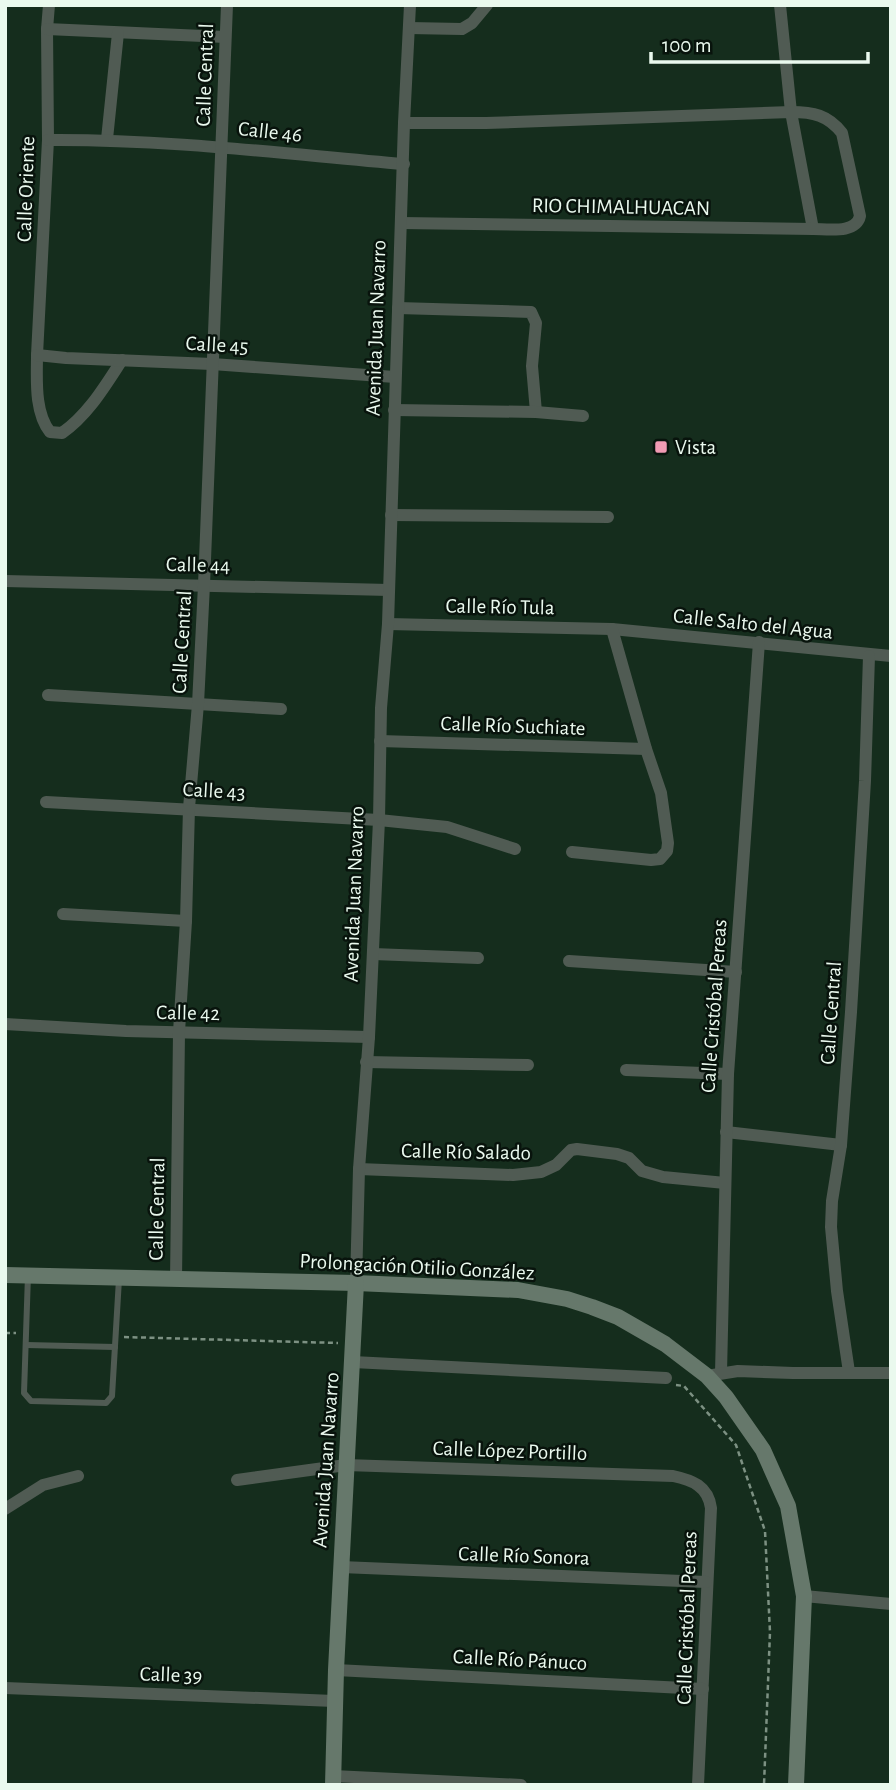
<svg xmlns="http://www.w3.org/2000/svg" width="896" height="1790" viewBox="0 0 896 1790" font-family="'Alegreya Sans',sans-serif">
<rect width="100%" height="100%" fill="#152d1d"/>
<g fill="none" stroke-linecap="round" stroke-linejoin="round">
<g stroke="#7d9183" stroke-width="2.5" stroke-dasharray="5 3.5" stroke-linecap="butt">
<path d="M5,1333h11"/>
<path d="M124,1337l214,6"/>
<path d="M676,1385l8,1 52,59 29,86 5,101 -6,153"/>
</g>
<g stroke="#505b53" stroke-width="6">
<path d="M28,1275l-4,118 7,8 75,2 6,-7 7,-117"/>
<path d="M26,1345l89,2"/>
</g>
<g stroke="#505b53" stroke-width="12">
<path d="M49,5l-2,24 1,111 -11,215c0,23 -3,57 13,77l12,1c26,-18 43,-47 60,-73"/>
<path d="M780,5l11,107 22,117"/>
<path d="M409,28l53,1 10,-6 15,-18"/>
<path d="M47,29l178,8"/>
<path d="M107,139l11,-106"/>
<path d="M48,140c119,-1 237,14 356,24"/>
<path d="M401,223l412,6c15,0 43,5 47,-13l-18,-83c-14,-18 -29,-21 -51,-21l-305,11h-82"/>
<path d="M398,308l133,4 5,11 -4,43 4,46"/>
<path d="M37,355l29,3 146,6 183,13"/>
<path d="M394,410l142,2 47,4"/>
<path d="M391,515l217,2"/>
<path d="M5,581l384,9"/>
<path d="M388,624l224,5 279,27"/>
<path d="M48,695l233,14"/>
<path d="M380,741l266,8"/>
<path d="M46,802l333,18 68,7 68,22"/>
<path d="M572,852l79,8 9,-1 7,-8 1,-8 -7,-50 -15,-44 -34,-120"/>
<path d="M63,914l123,7"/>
<path d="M373,954l105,4"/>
<path d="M569,961l167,11"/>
<path d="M5,1024l121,7 243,6"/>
<path d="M366,1062l162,3"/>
<path d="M626,1070l102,4"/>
<path d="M726,1132l115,13"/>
<path d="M359,1169l154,6 28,-3 15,-7 15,-15 6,-1 40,5 12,4 13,13 21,6 62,6"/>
<path d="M176,1280l3,-248 7,-111 3,-113 9,-104 6,-119 23,-580"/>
<path d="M356,1283l3,-114 10,-132 10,-217 2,-112 7,-84 16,-501 6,-118"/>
<path d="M353,1362l313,16"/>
<path d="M849,1372l-12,-81 -6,-64 1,-26 9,-56 10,-133 14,-231 4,-125"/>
<path d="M721,1373l7,-299 31,-432"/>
<path d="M713,1375l25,-4 55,2h98"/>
<path d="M237,1480l109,-15 327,11c19,4 35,10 38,32l-13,277"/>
<path d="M5,1509l38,-24 35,-9"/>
<path d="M341,1567l365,15"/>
<path d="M804,1596l87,8"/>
<path d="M336,1670l367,19"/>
<path d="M5,1688l329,13"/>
<path d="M333,1776l188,9"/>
</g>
<g stroke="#66786b" stroke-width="16">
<path d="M5,1275l351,8 162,7 49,9 25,8 26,10 47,27 42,32 19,21 37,53 25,56 16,90 -8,189"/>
<path d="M333,1785l3,-115 20,-387"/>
</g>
</g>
<rect fill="#f19ab3" stroke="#08130c" stroke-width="2.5" x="654" y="440" width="14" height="14" rx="3.5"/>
<g text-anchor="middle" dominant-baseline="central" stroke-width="5" stroke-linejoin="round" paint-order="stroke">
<g font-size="21" fill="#eaf9ee" stroke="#08130c">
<text transform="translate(205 75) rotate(-88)">Calle Central</text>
<text transform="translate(270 132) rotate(6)">Calle 46</text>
<text transform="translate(26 189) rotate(-88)">Calle Oriente</text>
<text transform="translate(621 207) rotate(1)">RIO CHIMALHUACAN</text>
<text transform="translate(376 328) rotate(-88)">Avenida Juan Navarro</text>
<text transform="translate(217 345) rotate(3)">Calle 45</text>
<text transform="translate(198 565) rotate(1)">Calle 44</text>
<text transform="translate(500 607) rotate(1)">Calle Río Tula</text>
<text transform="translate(753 624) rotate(6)">Calle Salto del Agua</text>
<text transform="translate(182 642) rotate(-87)">Calle Central</text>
<text transform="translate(513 726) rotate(2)">Calle Río Suchiate</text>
<text transform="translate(214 791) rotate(3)">Calle 43</text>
<text transform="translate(354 894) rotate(-88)">Avenida Juan Navarro</text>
<text transform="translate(714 1006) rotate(-86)">Calle Cristóbal Pereas</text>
<text transform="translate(188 1013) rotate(1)">Calle 42</text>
<text transform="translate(831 1013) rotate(-86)">Calle Central</text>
<text transform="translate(466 1152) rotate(1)">Calle Río Salado</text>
<text transform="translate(157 1209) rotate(-89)">Calle Central</text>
<text transform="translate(417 1267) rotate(3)">Prolongación Otilio González</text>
<text transform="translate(510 1451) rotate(2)">Calle López Portillo</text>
<text transform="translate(326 1460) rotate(-86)">Avenida Juan Navarro</text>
<text transform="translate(524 1556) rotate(2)">Calle Río Sonora</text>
<text transform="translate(687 1618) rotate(-88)">Calle Cristóbal Pereas</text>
<text transform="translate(520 1660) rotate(3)">Calle Río Pánuco</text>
<text transform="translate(171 1675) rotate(2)">Calle 39</text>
</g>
<g font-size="21" fill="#eaf9ee" stroke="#08130c" text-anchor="start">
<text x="675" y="447">Vista</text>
</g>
</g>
<rect width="896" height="1790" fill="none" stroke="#eaf9ee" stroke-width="14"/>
<path d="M651 52v10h217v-10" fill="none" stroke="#eaf9ee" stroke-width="3.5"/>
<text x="662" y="52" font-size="21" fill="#eaf9ee" stroke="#08130c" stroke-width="5" paint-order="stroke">100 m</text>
</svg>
